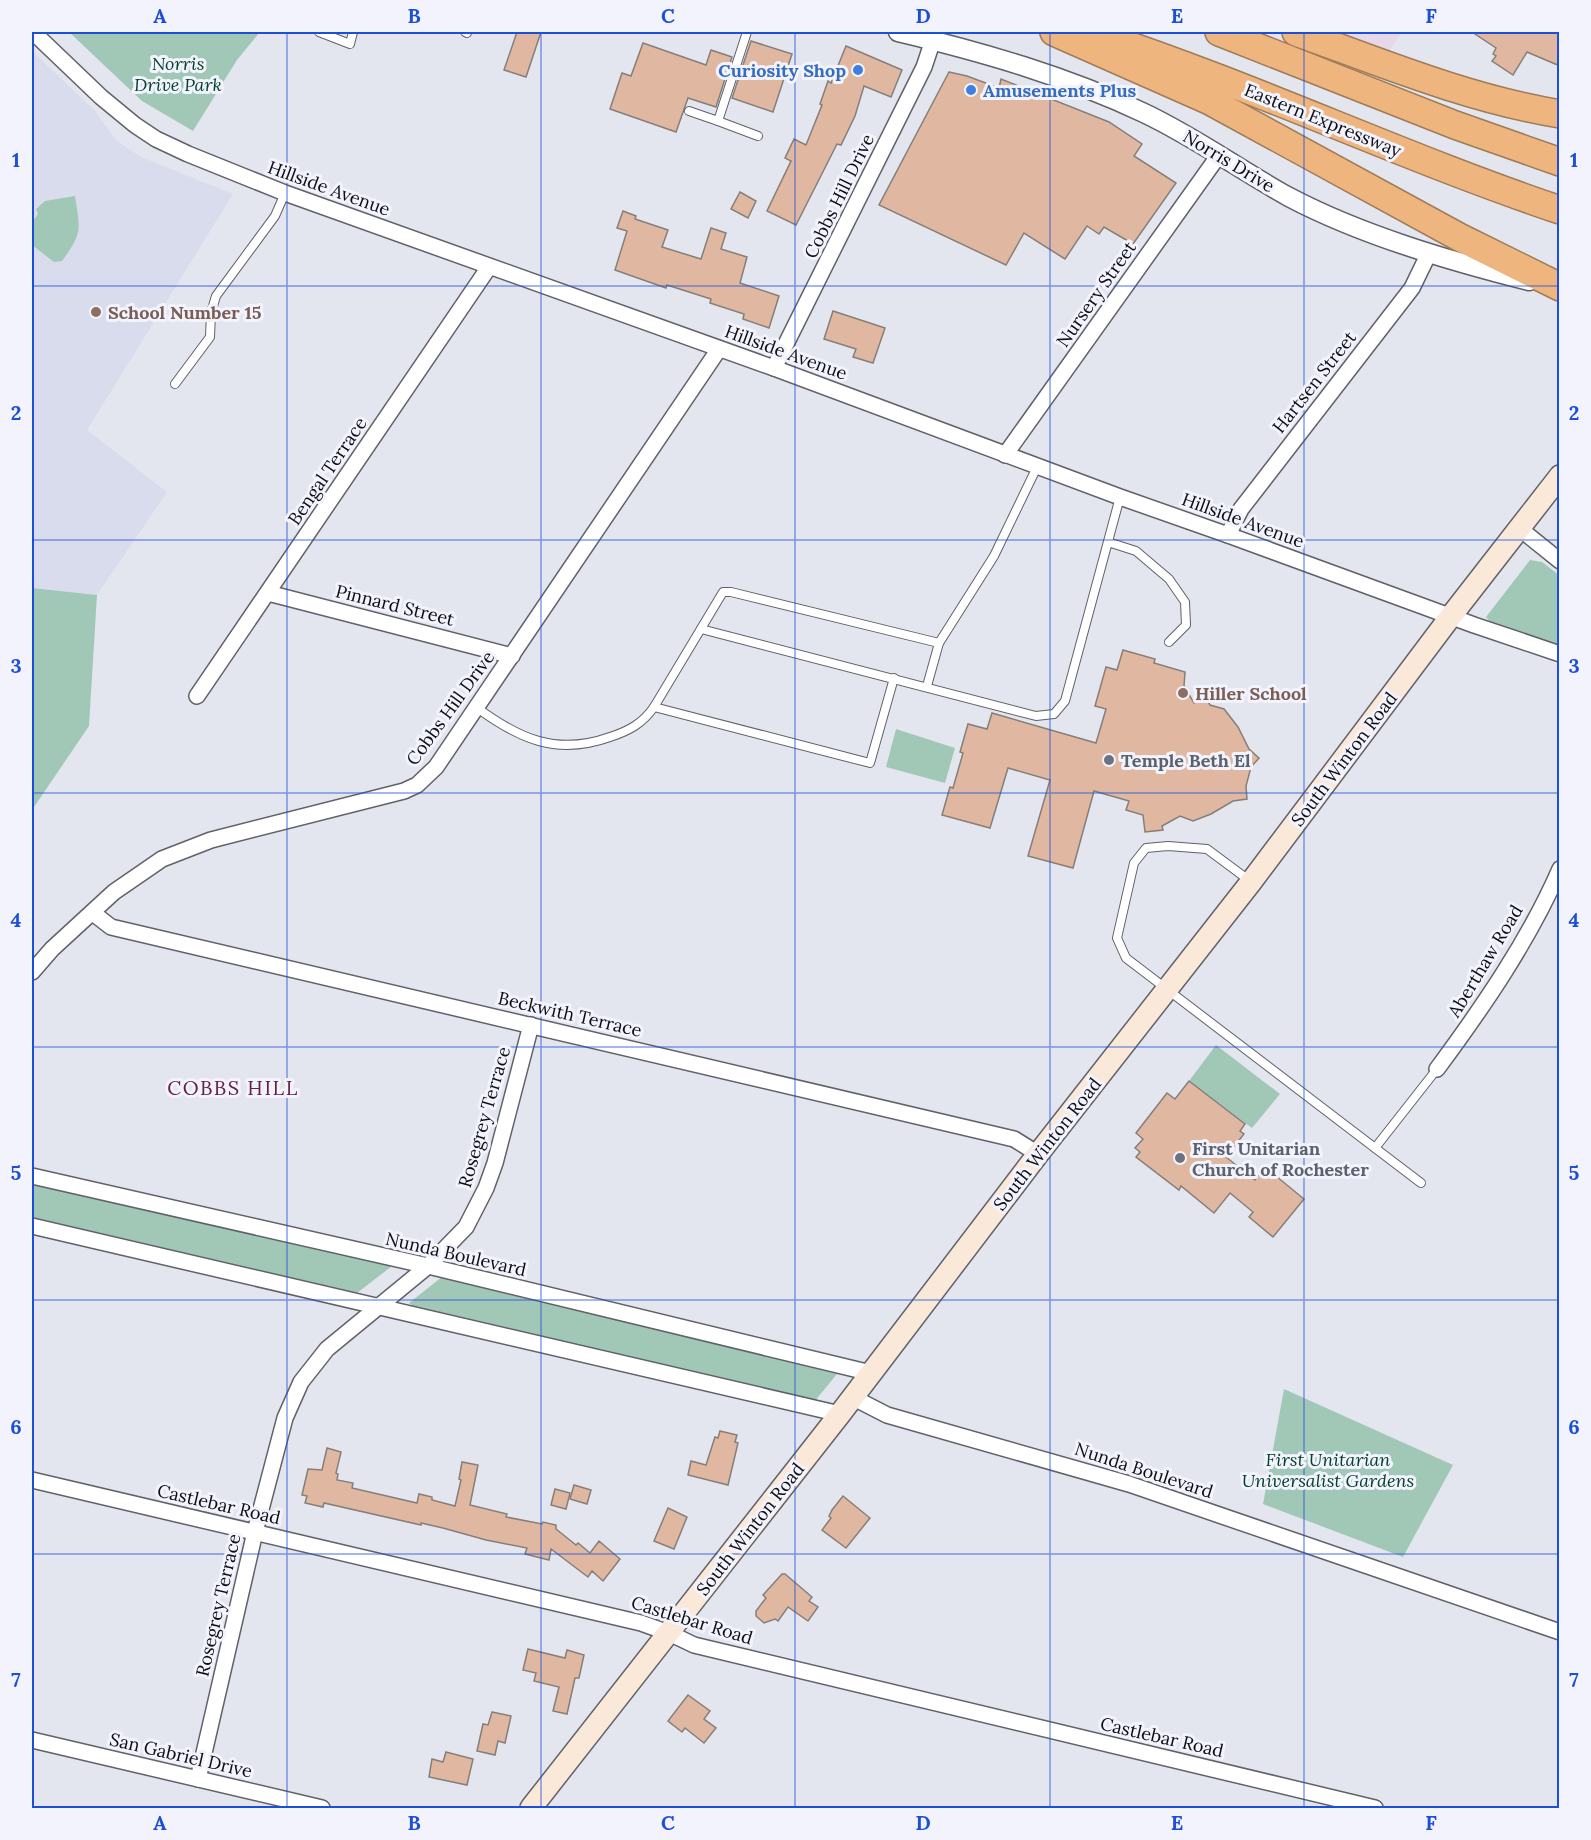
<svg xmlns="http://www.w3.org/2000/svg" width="1591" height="1840" viewBox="0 0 1591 1840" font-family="Lora,serif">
<rect width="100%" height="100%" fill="#e4e6ef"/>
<path fill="#e6d7e9" d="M1335,32h67l-13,19z"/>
<path fill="#d9dcec" d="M32,51l62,59 22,30 25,17 92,37 -146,236 80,62 -70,103 -65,-7z"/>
<g fill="#a1c8b6">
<path d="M69,32h191l-23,28 -44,71 -51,-30z"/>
<path d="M75,196c5,34 8,36 -13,65l-8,1 -22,-17v-23l6,-8 -2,-5 9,-8z"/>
<path d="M1530,560l12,2 17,13v72l-69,-25 -4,-5z"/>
<path d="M32,588l65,7 -8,131 -57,84z"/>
<path d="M896,729l59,19 -10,35 -59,-16z"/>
<path d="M1216,1045l64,49 -28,34 -63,-47z"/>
<path d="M32,1183l360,83 -35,27 -325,-76z"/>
<path d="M442,1277l395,97 -23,28 -400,-95 -5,-4z"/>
<path d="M1284,1389l169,76 -50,92 -140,-53z"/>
</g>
<g fill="#e0b8a2" stroke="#867e79" stroke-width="1.5">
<path d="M517,32h24l-15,45 -22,-7z"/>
<path d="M1472,32h88v34l-33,-14 -14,23 -21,-14 4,-5 -3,-2 3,-6z"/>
<path d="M751,41l41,13 -19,58 -41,-14z"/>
<path d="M643,43l63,22 5,-15 21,7 -16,50 -28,-9 -12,34 -66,-23 12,-36 9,3z"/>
<path d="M846,46l56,24 -11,27 -27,-11 -9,30 -14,29 -4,-1 -41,81 -29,-14 24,-50 -6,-3 9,-19 12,6 16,-40 -2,-1 8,-23 3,2z"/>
<path d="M949,72l18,4 32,12 2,-9 108,43 33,22 -8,12 42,27 -43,61 -29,-17 -5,7 -12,-8 -22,33 -41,-26 -18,32 -127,-60z"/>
<path d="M740,192l16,9 -8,17 -17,-9z"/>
<path d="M623,211l13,5 -1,3 33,11 -6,17 39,12 10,-31 15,5 -5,16 26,8 -7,26 39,13 -10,32 -26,-9 1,-5 -34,-11 1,-4 -44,-14 -1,3 -51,-18 12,-39 -10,-3z"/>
<path d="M833,311l52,17 -12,35 -20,-6 3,-8 -32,-10z"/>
<path d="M1123,650l32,9 -1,4 31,9 -1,14 10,17 11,-7 5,9 14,4 14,18 11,22 10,9 -8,9 -5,19 1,13 -14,2 -22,13 -18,7 -13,-5 -18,10 1,4 -18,2 -2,-17 -17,-5 3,-9 -35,-10 -21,77 -45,-12 22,-76 -42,-12 -18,60 -48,-13 8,-28 3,1 10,-35 -3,-1 8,-28 19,5 5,-16 104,30 10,-34 -11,-3 11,-39 11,3z"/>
<path d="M1189,1081l56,43 -5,7 4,3 -18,23 29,23 10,-13 39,32 -31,38 -24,-20 4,-5 -23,-19 -16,20 -33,-27 -2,4 -43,-33 4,-5 -5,-4 8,-9 -7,-6 31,-40 8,6z"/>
<path d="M720,1431l17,4 -2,7 3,1 -10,42 -40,-10 3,-14 15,4 9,-28 3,1z"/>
<path d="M327,1448l14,4 -5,21 2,1 -1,6 16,3 -1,5 65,15 2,-9 13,3v3l23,6 6,-26 -2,-1 3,-17 16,3 -8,40 37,9 -1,3 36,7 1,-2 13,3v4l20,16 2,-2 12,10 9,-12 21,18 -17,22 -11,-10 -4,6 -37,-28 -2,11 -24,-6 2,-6 -41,-8 -43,-12 -22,-5v2l-97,-22 -1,4 -18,-4 2,-7 -5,-1 6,-26 14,1z"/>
<path d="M574,1485l17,5 -4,14 -17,-5z"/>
<path d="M555,1489l15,4 -4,16 -15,-4z"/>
<path d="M843,1496l27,22 -24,30 -24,-18 9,-12 -2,-2 3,-6z"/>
<path d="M668,1508l19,9 -13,32 -20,-8z"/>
<path d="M782,1574h3l27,23 -3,4 9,6 -10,14 -20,-14 -10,14 -3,-2 -11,4 -8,-7v-5l10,-13 -3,-3z"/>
<path d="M528,1649l37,9 2,-8 17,5 -5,23h-4l-8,36 -14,-3 6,-24 -25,-6 2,-8 -13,-3z"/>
<path d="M688,1695l22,16 -6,8 12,9 -12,15 -19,-15 -3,4 -14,-11z"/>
<path d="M492,1712l19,4 -6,27 -7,-2 -3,14 -18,-4 6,-27 5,1z"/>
<path d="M446,1752l27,7 -6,26 -38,-8 3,-18 11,3z"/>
</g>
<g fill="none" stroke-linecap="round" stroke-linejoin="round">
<defs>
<g id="service">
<path d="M319,32l31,12 3,-12"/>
<path d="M465,32l2,1"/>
<path d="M747,32l-29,89 40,15"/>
<path d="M689,111l29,10"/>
<path d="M175,384l35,-47 1,-24 5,-17 59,-80 10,-23"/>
<path d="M1108,542l28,9 33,28 16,23 1,23 -17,17"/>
<path d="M701,629l335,87 18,-2 11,-13 55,-204"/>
<path d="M927,686l12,-43 55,-87 43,-89"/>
<path d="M476,707c43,32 81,49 134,30 19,-6 33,-14 44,-30l69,-115h8l208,51"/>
<path d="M654,707l216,56 24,-85"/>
<path d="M1250,881l-43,-32 -39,-3 -22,2 -12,15 -17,75 9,20 249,190 62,-79"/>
<path d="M1375,1148l46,35"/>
</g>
<g id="minor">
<path d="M33,32l68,65 34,28 21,14 32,15 97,39 489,175 346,129 108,38 246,90 86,29"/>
<path d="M774,368l150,-301 9,-27"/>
<path d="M1005,455l214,-300"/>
<path d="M1519,528l41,33"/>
<path d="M1228,535l13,-26 171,-221 17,-35"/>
<path d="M268,593l244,63"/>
<path d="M197,696l292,-429"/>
<path d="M93,913l18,14 903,212 24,15"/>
<path d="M32,972l20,-23 62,-57 48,-33 49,-19 193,-49 13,-6 19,-18 283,-418"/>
<path d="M1437,1069c46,-62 92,-129 123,-200"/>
<path d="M32,1176l396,90 443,107"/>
<path d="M32,1226l808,188"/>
<path d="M852,1397l35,18 242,69 431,148"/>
<path d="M32,1480l609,143 28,10 25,12 681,163"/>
<path d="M32,1740l290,68"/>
<path d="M198,1779l57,-247 30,-114 16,-36 26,-33 101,-83 38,-39 20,-39 9,-25 36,-138"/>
</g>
<path id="tertiary" d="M898,32c84,20 168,44 246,81 51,24 96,57 145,84 72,38 161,64 240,84"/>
<path id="secondary" d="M531,1808l309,-394 198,-260 213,-272 200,-266 109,-140"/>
<g id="motorway">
<path d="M1054,32l156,69 249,136 101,50"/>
<path d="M1219,32l236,93 105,37"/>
<path d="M1296,32c86,31 173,67 264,82"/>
<path d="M1104,37c154,51 301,121 456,173"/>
</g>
</defs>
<use href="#service" stroke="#606169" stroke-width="10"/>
<use href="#minor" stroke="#606169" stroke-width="18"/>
<use href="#tertiary" stroke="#606169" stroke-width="21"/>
<use href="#secondary" stroke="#606169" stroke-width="24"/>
<use href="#motorway" stroke="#9f7b58" stroke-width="30"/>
<use href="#service" stroke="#fff" stroke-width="8"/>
<use href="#minor" stroke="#fff" stroke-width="15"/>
<use href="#tertiary" stroke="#fff" stroke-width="18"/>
<use href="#secondary" stroke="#fae9d9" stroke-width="21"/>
<use href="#motorway" stroke="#eeb57f" stroke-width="27"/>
</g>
<path fill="none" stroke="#1d4ed8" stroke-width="1.5" stroke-opacity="0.55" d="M287,32v1776M541,32v1776M795,32v1776M1050,32v1776M1304,32v1776M32,286h1528M32,540h1528M32,793h1528M32,1047h1528M32,1300h1528M32,1554h1528"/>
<g fill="#3f7fe0" stroke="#f2f3fc" stroke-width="2">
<circle cx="858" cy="70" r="6"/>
<circle cx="971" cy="90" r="6"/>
</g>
<g fill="#8d6e63" stroke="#f2f3fc" stroke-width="2">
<circle cx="96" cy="312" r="6"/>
<circle cx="1183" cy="693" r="6"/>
</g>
<g fill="#6b7280" stroke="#f2f3fc" stroke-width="2">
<circle cx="1109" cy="760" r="6"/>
<circle cx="1180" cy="1158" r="6"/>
</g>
<g text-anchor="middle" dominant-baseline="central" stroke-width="6" stroke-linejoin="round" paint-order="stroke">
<g font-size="18" font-style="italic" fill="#06422e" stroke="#f2f3fc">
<text x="178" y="63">Norris<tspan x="178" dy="21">Drive Park</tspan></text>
<text x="1328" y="1459">First Unitarian<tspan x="1328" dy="21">Universalist Gardens</tspan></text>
</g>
<g font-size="18" font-weight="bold" fill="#366cbe" stroke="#f2f3fc" text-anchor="end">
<text x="846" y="70">Curiosity Shop</text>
<text x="983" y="90" text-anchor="start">Amusements Plus</text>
</g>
<g font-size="18" fill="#0d0e11" stroke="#f2f3fc">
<text transform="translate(1323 120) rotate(22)">Eastern Expressway</text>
<text transform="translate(1229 161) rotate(31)">Norris Drive</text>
<text transform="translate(329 188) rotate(20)">Hillside Avenue</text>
<text transform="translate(839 196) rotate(-64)">Cobbs Hill Drive</text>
<text transform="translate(1096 294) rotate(-55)">Nursery Street</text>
<text transform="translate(786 352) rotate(20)">Hillside Avenue</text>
<text transform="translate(1314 382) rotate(-52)">Hartsen Street</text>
<text transform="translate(327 471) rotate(-56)">Bengal Terrace</text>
<text transform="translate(1243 520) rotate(20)">Hillside Avenue</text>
<text transform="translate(395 605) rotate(14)">Pinnard Street</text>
<text transform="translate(450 708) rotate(-54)">Cobbs Hill Drive</text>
<text transform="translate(1344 759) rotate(-53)">South Winton Road</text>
<text transform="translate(1485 961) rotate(-59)">Aberthaw Road</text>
<text transform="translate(570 1014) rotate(13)">Beckwith Terrace</text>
<text transform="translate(484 1117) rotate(-74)">Rosegrey Terrace</text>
<text transform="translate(1047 1144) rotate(-52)">South Winton Road</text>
<text transform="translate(456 1254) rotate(13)">Nunda Boulevard</text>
<text transform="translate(1144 1470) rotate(18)">Nunda Boulevard</text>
<text transform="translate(219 1504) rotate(13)">Castlebar Road</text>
<text transform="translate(750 1529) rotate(-52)">South Winton Road</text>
<text transform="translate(218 1605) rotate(-77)">Rosegrey Terrace</text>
<text transform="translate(692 1620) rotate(17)">Castlebar Road</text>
<text transform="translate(1162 1737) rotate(13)">Castlebar Road</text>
<text transform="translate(181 1755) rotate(13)">San Gabriel Drive</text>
</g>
<g font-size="18" font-weight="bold" fill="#785e54" stroke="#f2f3fc" text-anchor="start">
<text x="108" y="312">School Number 15</text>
<text x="1195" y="693">Hiller School</text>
</g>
<g font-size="18" font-weight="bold" fill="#5b616d" stroke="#f2f3fc" text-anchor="start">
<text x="1121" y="760">Temple Beth El</text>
<text x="1192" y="1148">First Unitarian<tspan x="1192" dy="21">Church of Rochester</tspan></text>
</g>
<g font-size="20" letter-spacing="1.5" fill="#66233f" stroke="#f2f3fc">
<text x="233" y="1087">COBBS HILL</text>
</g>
</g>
<rect width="1591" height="1840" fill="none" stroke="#f2f3fc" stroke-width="66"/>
<rect x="33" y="33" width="1525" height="1774" fill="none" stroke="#1d4ed8" stroke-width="2"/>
<g font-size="20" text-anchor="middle" font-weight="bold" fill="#1d4ed8">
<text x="160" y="23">A</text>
<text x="414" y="23">B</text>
<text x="668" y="23">C</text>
<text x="923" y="23">D</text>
<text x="1177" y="23">E</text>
<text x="1431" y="23">F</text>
<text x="16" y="167">1</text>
<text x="1574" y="167">1</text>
<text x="16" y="420">2</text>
<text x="1574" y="420">2</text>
<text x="16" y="673">3</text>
<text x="1574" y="673">3</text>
<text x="16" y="927">4</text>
<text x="1574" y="927">4</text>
<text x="16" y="1180">5</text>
<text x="1574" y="1180">5</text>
<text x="16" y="1434">6</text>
<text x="1574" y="1434">6</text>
<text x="16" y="1687">7</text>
<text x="1574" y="1687">7</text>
<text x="160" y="1830">A</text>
<text x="414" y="1830">B</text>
<text x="668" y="1830">C</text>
<text x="923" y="1830">D</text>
<text x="1177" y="1830">E</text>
<text x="1431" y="1830">F</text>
</g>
</svg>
